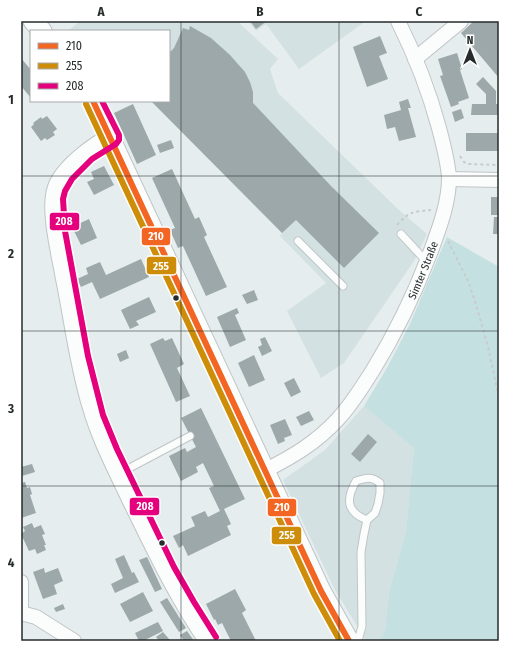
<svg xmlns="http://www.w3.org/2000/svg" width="520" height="662" viewBox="0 0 520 662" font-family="'Fira Sans Condensed',sans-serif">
<rect width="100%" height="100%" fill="#e6edee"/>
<g fill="#d3e1e2">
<path d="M80,21h157l41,38 -8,10 8,24 121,117 28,24 -13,27 -70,102 -23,15 -34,-67 39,-28 -46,-47 2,-3 -131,-132h18v-70h-101z"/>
<path d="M248,21h118l-67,48 -33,-45 -10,7z"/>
<path d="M364,406l50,42 -8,83 -17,61 -4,38 -5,11h-14l-32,-53 -51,-108 42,-30z"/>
</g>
<path fill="#c4e0e1" d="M447,237l52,30v374h-119l5,-11 4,-38 17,-61 8,-83 -50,-42 23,-38 23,-44z"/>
<g fill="#9ca8a9">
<path d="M250,21h17l-11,8z"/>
<path d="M474,21h25v57l-38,-45z"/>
<path d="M190,26l21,12 19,17 15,17 5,10 3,10v11l78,83 48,47 -35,35 -48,-48 -14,13 -131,-132h18v-48l5,-5 9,-20 6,2z"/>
<path d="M380,36l7,17 -8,3 9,23 -21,8 -14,-40z"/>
<path d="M457,53l5,16 -2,1 9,28 -11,4 1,2 -8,3 -11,-31 3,-1 -5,-16z"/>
<path d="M21,58l10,12v28l-10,-12z"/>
<path d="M483,77l13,14v13h3v11h-28l1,-11h14v-10l-10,-10z"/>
<path d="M408,99l3,9h-3l8,29 -17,4 -4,-14 -8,2 -3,-14 17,-5 -2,-8z"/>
<path d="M133,104l23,51 -19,9 -23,-51z"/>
<path d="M461,109l3,9 -9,4 -3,-10z"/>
<path d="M47,116l10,13 -4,3 2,3 -8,5 -2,-2 -4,3 -10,-14 3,-3 -1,-1 8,-6 1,2z"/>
<rect x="466" y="133" width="33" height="18"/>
<path d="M171,140l3,8 -14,5 -3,-8z"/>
<path d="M104,166l10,19 -20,10 -7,-13 7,-3 -3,-7z"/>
<path d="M172,169l23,50 4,-2 8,18 -3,2 23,50 -21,9 -23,-50 -5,2 -8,-18 5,-2 -23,-50z"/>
<rect x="491" y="197" width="8" height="18"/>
<path d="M494,217h5v17h-6z"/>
<path d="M89,219l8,19 -16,7 -9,-18z"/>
<path d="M141,259l8,18 -49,22 -8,-17 -11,5 -4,-8 11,-5 -2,-6 14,-6 6,13z"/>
<path d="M254,290l4,10 -11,4 -5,-9z"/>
<path d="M149,297l7,15 -20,9 3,4 -9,4 -9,-19z"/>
<path d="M237,308l2,5 -4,2 11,25 -16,7 -13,-30z"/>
<path d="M265,337l7,14 -10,5 -4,-9 4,-2 -2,-6z"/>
<path d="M163,338l2,3 7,-3 12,26 -7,4 13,28 -14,6 -26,-58z"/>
<path d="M126,350l3,8 -9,4 -3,-8z"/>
<path d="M254,355l11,25 -16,7 -11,-24z"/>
<path d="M294,378l7,14 -10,5 -7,-14z"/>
<path d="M201,408l44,91 -21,10 7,15 -4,2 4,9 -43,21 -5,-11 -4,3 -6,-12 22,-10 -4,-9 14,-6 3,6 12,-6 -11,-23 5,-2 -11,-23 -7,4 2,5 -17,9 -12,-25 16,-8 2,4 9,-5 -15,-29z"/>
<path d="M309,411l5,9 -13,6 -5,-9z"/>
<path d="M285,419l7,16 -8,3 1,3 -7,3 -8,-19z"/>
<path d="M368,434l9,8 -17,20 -9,-8z"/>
<path d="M32,464l3,8 -13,4 -1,-9z"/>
<path d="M25,482l2,6 3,-1 2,7 -2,1 6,18 -15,5v-35z"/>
<path d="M32,523l2,5 7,-3 4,9 -3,1 4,10h-2l2,5 -9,4 -2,-5 -6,2 -8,-17 4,-3 -2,-4z"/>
<path d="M124,555l8,18 2,-1 5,10 -24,11 -4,-9 12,-6 -8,-19z"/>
<path d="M147,557l15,32 -7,3 -16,-32z"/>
<path d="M44,568l1,5 13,-5 5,13 -9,4 3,9 -14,5 -10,-27z"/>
<path d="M235,589l11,21 -4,3 14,28h-25l-9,-18 -4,2 -3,-6 -1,1 -8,-16z"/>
<path d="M143,592l10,19 -23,11 -10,-18z"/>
<path d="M167,598l19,30 -7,4 -19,-30z"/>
<path d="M63,604l2,5 -9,3 -2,-4z"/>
<path d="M158,622l5,9 -20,10h-4l-4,-8z"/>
<path d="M187,631l5,7 2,3h-10l-4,-6z"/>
<path d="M163,632l6,7 2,2h-12l-3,-4z"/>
</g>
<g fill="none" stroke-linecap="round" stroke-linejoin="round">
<defs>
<g id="lane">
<path d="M401,234l26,28"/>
<path d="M298,241l45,45"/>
<path d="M120,473l70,-37"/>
<path d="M358,641l4,-15 -1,-74 3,-18 3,-14 8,-7 3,-9 2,-11v-10c-8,-7 -15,-5 -24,-2 -10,18 -10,31 11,39"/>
</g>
<g id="street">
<path d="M415,59l46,-38"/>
<path d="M449,179l50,1"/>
<path id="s1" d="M264,471c28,-14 52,-28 74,-52 14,-15 24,-32 35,-49 24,-39 43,-79 59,-122 8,-22 17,-46 17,-70 -1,-17 -6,-34 -10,-50 -10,-37 -24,-73 -41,-107"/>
<path d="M21,582v27"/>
<path d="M21,613l15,4 38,24"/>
</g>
<g id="secondary">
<path d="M33,21l9,10"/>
<path d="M93,101l228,490 28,50"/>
<path d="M111,138c-18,9 -48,32 -54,51 -7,21 4,64 8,87 9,43 14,88 27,130 9,32 25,62 39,92 24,49 47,98 78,143"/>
</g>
</defs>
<use href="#lane" stroke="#c0c5c6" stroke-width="9"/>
<use href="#street" stroke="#c0c5c6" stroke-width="16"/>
<use href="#secondary" stroke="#c0c5c6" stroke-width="21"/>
<g stroke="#c9cbcb" stroke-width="2" stroke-dasharray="3 3" stroke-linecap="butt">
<path d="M460,156l4,6 4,2 31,1"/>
<path d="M397,225c13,-14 15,-13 34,-15"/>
<path d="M448,241l20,40 7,20 13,46 11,51"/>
</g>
<use href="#lane" stroke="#fbfcfc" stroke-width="7"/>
<use href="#street" stroke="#fbfcfc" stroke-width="14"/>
<use href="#secondary" stroke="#fbfcfc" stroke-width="19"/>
<defs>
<path id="bus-1" d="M93,101l228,490 28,50"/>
<path id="bus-2" d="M86,104l228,490 26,47"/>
<path id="bus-3" d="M102,101l17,34v5l-3,4 -24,15 -20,20 -7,12 -2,8 2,32 23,125 15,59 14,34 57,118 20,35 22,35"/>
</defs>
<use href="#bus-1" stroke="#fff" stroke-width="9"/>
<use href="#bus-2" stroke="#fff" stroke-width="9"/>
<use href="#bus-3" stroke="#fff" stroke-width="9"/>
<use href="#bus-1" stroke="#f26522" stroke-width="6"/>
<use href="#bus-2" stroke="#cd8d09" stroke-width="6"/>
<use href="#bus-3" stroke="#e5007d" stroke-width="6"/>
</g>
<path fill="none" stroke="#262b2b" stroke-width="1" stroke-opacity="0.55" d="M181,21v620M339,21v620M21,176h478M21,331h478M21,486h478"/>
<g fill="#262b2b" stroke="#fff" stroke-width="1.5">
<circle cx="176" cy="298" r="3.5"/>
<circle cx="162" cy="543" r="3.5"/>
</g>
<g text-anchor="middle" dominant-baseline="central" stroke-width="3" stroke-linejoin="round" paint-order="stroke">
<g font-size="11" fill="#262b2b" stroke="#fff">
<text stroke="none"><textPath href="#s1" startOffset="263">Simter Straße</textPath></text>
</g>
</g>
<g stroke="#fff" stroke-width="1.5">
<rect x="49" y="212" width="31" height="19" rx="4" fill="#e5007d"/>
<rect x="141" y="227" width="30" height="19" rx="4" fill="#f26522"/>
<rect x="146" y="256" width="31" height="19" rx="4" fill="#cd8d09"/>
<rect x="129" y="497" width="31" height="19" rx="4" fill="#e5007d"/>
<rect x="267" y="498" width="30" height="19" rx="4" fill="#f26522"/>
<rect x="271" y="526" width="31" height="19" rx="4" fill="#cd8d09"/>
</g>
<g font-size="11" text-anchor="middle" font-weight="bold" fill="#fff">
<text x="64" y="225">208</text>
<text x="156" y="240">210</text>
<text x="161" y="270">255</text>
<text x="145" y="510">208</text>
<text x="282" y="511">210</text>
<text x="287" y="539">255</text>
</g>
<rect width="520" height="662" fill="none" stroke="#ffffff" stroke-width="44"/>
<rect x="30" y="30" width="140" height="72" fill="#ffffff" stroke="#a8aaaa"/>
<rect x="38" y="43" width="20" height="6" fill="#f26522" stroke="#a8aaaa"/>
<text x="66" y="50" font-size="12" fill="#262b2b">210</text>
<rect x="38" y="63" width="20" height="6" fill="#cd8d09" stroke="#a8aaaa"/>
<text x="66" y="70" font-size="12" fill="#262b2b">255</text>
<rect x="38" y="83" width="20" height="6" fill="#e5007d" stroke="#a8aaaa"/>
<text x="66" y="90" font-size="12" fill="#262b2b">208</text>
<g transform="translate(470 50)" stroke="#ffffff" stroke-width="3" paint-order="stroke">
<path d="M0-3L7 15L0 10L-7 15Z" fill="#262b2b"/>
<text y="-6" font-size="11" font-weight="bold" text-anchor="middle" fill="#262b2b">N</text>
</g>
<rect x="22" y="22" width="476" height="618" fill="none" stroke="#262b2b" stroke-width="1.5"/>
<g font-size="13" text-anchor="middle" font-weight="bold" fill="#262b2b">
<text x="101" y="16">A</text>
<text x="260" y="16">B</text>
<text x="419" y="16">C</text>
<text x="11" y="104">1</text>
<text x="11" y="258">2</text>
<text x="11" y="413">3</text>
<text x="11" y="567">4</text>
</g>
</svg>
